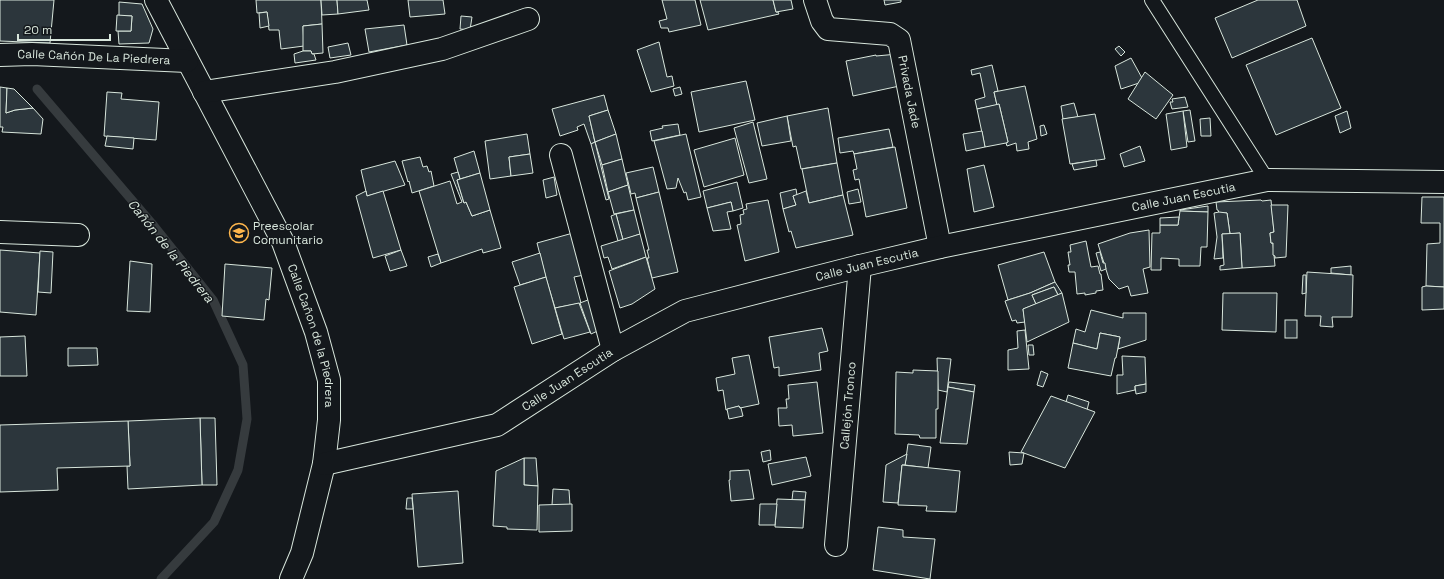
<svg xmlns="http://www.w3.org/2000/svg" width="1444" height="579" viewBox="0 0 1444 579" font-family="'Space Grotesk',sans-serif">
<rect width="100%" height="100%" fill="#14181c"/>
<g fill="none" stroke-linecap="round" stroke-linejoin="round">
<path stroke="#363b3e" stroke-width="9" d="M37,89l117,137 59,74 30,65 4,54 -9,51 -24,52 -53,57"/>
</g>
<g fill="#2c363c" stroke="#d8e6dc">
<path d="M0,0h54l-4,43 -50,-2z"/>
<path d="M256,0h65l1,24 -19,2 1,20 -23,3 -2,-19h-10l-2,-18 -10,1z"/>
<path d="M321,0h16l1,14 -16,1z"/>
<path d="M337,0h30l2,10 -31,4z"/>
<path d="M408,0h35l2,14 -35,3z"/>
<path d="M662,0h33l6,25 -32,7 -1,-4h-7l-2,-7 8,-2z"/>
<path d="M700,0h73l3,12h2l1,2 -71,16z"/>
<path d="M773,0h18l2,9 -17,3z"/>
<path d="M884,0h17v2l-16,3z"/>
<path d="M1258,0h39l9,26 -74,32 -17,-40z"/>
<path d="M119,2l23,2 11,25 -4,14 -30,1 -1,-13h13l1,-15h-13z"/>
<path d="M267,12l2,14 -9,2 -1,-15z"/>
<path d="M117,15l15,1 -1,15h-15z"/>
<path d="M461,16l11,1 -2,13 -10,-1z"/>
<path d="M322,24l1,29 -11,1 -1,-3h-8v-25z"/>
<path d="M404,25l3,20 -38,7 -4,-23z"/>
<path d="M1312,38l29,70 -65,27 -30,-70z"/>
<path d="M659,42l8,35 5,-1 2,10 -23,6 -14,-42z"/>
<path d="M348,43l3,12 -21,3 -2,-11z"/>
<path d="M1119,46l6,6 -4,4 -6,-7z"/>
<path d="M303,51h8l1,3h2l2,6 -21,3 -1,-9z"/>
<path d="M898,54l6,31 -51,11 -7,-35 30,-6v1z"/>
<path d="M1131,58l11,20 -3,5 -18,6 -6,-23z"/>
<path d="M992,65l6,26 -4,1 3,13 -20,4 -2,-9 10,-3 -5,-24 -8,2 -1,-5z"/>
<path d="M1145,72l28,23 -17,24 -28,-20z"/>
<path d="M746,81l9,39 -56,12 -8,-40z"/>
<path d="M1025,86l12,53 -9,3 1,7 -12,2 -1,-8 -9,3 -1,-3 2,-1 -9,-38 -2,1 -3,-13z"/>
<path d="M0,87l7,1 -1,25 9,-3 18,-2 10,11 -2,15 -39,-2 1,-5h-3z"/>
<path d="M680,87l2,7 -7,2 -2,-7z"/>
<path d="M7,88l7,1 19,19 -18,2 -9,3z"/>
<path d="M107,92l15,1 -1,6 38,3 -3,38 -52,-4z"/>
<path d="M604,95l4,15 -19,6 6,26 -4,2 -7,-20 -7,3 1,3 -18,6 -8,-27z"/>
<path d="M1185,97l3,10 -16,2 -2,-7h3l-1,-3z"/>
<path d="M1074,103l4,14 -15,2 -2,-13z"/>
<path d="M999,104l9,38 -2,1 -21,4 -8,-38z"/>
<path d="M828,108l9,55 -36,6 -5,-23 -3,1 -6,-31z"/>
<path d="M608,110l8,24 -21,8 -6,-26z"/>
<path d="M1190,110l5,31 -7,1 -5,-31z"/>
<path d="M1183,111l4,36 -16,3 -5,-36z"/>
<path d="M1347,111l4,17 -11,5 -5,-17z"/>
<path d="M1095,114l10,45 -35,5 -8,-45z"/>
<path d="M787,116l4,25 -29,5 -5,-23z"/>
<path d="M1210,118l1,18h-10l-1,-17z"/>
<path d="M753,122l14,57 -18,4 -15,-55z"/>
<path d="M678,124l2,11 -28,6 -2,-10 13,-3 -1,-2z"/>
<path d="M1044,125l3,9 -6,2 -1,-10z"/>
<path d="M889,129l4,18 -39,7 -1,-3 -13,2 -2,-15z"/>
<path d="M982,131l3,16 -19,4 -3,-17z"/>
<path d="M527,134l3,20 -21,3 2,19 -21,3 -5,-38z"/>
<path d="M616,134l6,25 -20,6 -7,-23z"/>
<path d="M686,134l15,63 -13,3 -2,-8 -2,1 -6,-15 -2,10 -9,1 -13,-48z"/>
<path d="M107,136l27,2 -1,11 -28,-3z"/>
<path d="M735,138l9,37 -40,12 -10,-37z"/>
<path d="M595,142l14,57 -3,1 -15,-56z"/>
<path d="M1140,146l5,15 -21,6 -4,-13z"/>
<path d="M895,147l12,61 -41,9 -7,-38 -4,1 -2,-10 4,-1 -3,-15z"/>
<path d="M474,151l6,22 -20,6 -6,-21z"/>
<path d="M530,154l3,19 -22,3 -2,-19z"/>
<path d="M420,157l3,10 4,-1 2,6 2,-1 3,15 -22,7 -3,-12 -1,1 -6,-21z"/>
<path d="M622,159l6,26 -20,7 -6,-27z"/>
<path d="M1096,160l1,6 -23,4 -2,-6z"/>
<path d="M395,161l10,24 -38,11 -6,-26z"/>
<path d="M837,163l6,32 -34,8 -7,-34z"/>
<path d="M984,165l10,42 -20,5 -7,-43z"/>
<path d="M653,167l6,25 -23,6 -1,-5 -4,1 -5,-21z"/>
<path d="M458,172l2,7 -3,1 7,23 2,-1 6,14 18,-6 11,38 -18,5 -1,-4 -41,14 -22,-72 31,-10 7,23 5,-2 -11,-28z"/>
<path d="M480,173l10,37 -18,6 -6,-14 -2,1 -7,-23z"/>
<path d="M554,177l3,18 -11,3 -3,-18z"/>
<path d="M737,182l6,26 -10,3 -2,-9 -24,6 -4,-17z"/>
<path d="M628,185l6,25 -20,4 -6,-22z"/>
<path d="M796,189l1,6 -4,1 3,9 -13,4 -3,-16z"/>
<path d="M858,189l3,13 -12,2 -2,-12z"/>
<path d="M366,191l1,5 16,-5 18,59 -28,8 -17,-62z"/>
<path d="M806,191l3,12 34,-8 10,40 -57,13 -5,-17 -2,1 -6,-23 13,-4 -3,-9z"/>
<path d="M659,192l19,80 -26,6 -5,-20h2l-2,-8h2l-13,-52z"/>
<path d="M1422,197h22v90l-18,-1 1,-42 13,-1v-20h-19z"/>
<path d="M768,200l11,52 -34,9 -8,-36 4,-1 -1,-9 4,-1 -1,-4 4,-1 -1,-5z"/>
<path d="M1261,200l1,1 9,-1 3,32 -4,1 1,10h2l2,23 -33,2 -2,-35 -10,1 -3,-21h-8l-1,-3h-1l-1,-8z"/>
<path d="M731,202l2,9 -6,1 4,17 -18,2 -6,-23z"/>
<path d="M1271,205h17l-2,52 -11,1v-2l-2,-1v-12h-2l-1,-10 4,-1z"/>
<path d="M1208,206v6l-28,-1v-1z"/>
<path d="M634,210l6,24 -17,6 -7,-26z"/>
<path d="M1180,211l28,1 -1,35h-6l-1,19h-21v-7l-18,-1v12h-10l1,-37h8v-8h18z"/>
<path d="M1219,212l8,1 3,21h-8l1,24 -9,1 3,-22 -3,-24z"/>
<path d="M616,214l7,26 -5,1 -7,-25z"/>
<path d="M1179,217l-1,8h-18v-7z"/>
<path d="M1149,230l1,37 -7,2 5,24 -17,3 -3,-10 -9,3 -10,-10 -11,-35 32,-11z"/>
<path d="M573,233l11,42 -10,2 7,26 -26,5 -9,-30 -9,-35z"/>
<path d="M1240,233l2,35 -22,2v-4l4,-1 -2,-31z"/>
<path d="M640,234l6,23 -34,12 -4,-12 -4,1 -3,-12z"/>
<path d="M1086,241l5,26 7,-1 2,8h1l2,16 -7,1v2l-11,2v-2l-8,1 -2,-22h-6l-1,-7h2l-2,-13h3l-1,-7z"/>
<path d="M0,250l40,3 -4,62 -36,-3z"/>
<path d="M401,250l6,16 -17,5 -5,-15z"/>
<path d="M40,251l13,1 -2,41 -13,-1z"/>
<path d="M1044,252l11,30 -25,11 -22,7 -10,-35z"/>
<path d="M1100,252l3,11h2l1,6 -5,2 -5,-18z"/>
<path d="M540,253l6,24 -26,8 -8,-23z"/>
<path d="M438,254l3,9 -10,4 -3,-10z"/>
<path d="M646,257l9,32 -23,15 -12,4 -11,-37z"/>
<path d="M130,261l22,3 -2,48 -23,-1z"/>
<path d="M225,264l47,4 -3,32 -3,-1 -2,21 -42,-4z"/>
<path d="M1351,266v9l-20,-2v-5z"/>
<path d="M1307,272l46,3 -1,42h-20l1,10 -13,-1 1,-10h-16z"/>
<path d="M1303,275h3v18l-4,1z"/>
<path d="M546,277l16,57 -30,10 -18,-57z"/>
<path d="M1055,282l7,11 -4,2 -4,-8 -22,8 4,9 -13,5 2,13 -8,1 -1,-3 -4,1 -7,-20 25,-8z"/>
<path d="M1426,286l18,1v22l-22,1v-23z"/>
<path d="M1054,287l4,8 -22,9 -4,-9z"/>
<path d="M1062,293l7,29 -42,20 -4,-33z"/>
<path d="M1223,293h54l-1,39 -54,-2z"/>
<path d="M593,298l9,31 -11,5 -11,-31z"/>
<path d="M579,303l11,29 -26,7 -9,-31z"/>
<path d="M1091,310l32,8v-5h23v27l-28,9 2,-12 -20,-4 -3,16 -24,-6 3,-14 9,3z"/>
<rect x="1285" y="320" width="12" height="18"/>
<path d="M822,328l6,23 -9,2 2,17 -42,6v-9l-5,1 -5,-31z"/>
<path d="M1025,330l4,39 -21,1v-20l10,-2 -1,-17z"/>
<path d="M1100,333l20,4 -4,21h-1l-4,18 -43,-8 5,-25 24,6z"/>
<path d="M25,336l2,40h-27v-39z"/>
<path d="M1028,345h5l1,10h-5z"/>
<path d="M68,348h29l1,17 -30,1z"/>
<path d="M749,355l10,49 -19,4 -1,-2 -13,4 -3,-20 -5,1 -2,-13 19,-4 -3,-16z"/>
<path d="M1122,356l23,1 1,27 -11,2v4l-18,4v-19h6z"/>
<path d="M937,358l14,1 -4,33 -9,-2z"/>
<path d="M913,370l25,1v38h-2v29h-16l-1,-3 -24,-1 1,-62 17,1z"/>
<path d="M1041,371l7,3 -5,13 -6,-2z"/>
<path d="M817,382l6,51 -30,3 -1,-11 -13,1 -1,-18h9l-1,-9h3l-1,-14z"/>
<path d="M949,382l26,3 -1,7 -26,-5z"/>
<path d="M1146,384v8l-10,2 -1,-8z"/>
<path d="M948,387l26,5 -7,52 -27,-1z"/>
<path d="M1068,395l21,7 -2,8 -21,-8z"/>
<path d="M1051,396l44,16 -30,56 -44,-16z"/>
<path d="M739,406l1,2h1l2,8 -14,3 -2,-10z"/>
<path d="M200,418h15l2,67h-15z"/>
<path d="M200,418l2,67 -74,4 -1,-23h3l-2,-45z"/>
<path d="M128,421l2,45 -73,2 1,22 -58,2v-67z"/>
<path d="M908,444l23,3 -3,21 -23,-3z"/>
<path d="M770,450l1,10 -8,2 -2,-10z"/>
<path d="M1009,452l15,1 -2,11 -12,1z"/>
<path d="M907,454l-2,11h-3l-4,38 -15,-1 3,-37z"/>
<path d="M806,457l5,19 -39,9 -4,-21z"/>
<path d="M524,458h12l2,28 -14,-1z"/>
<path d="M524,458v27l14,1 -1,44 -30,-1v-2l-14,-1 3,-55z"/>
<path d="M902,465l58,6 -4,41 -30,-1 1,-5 -29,-1z"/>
<path d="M749,470l5,29 -23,2 -2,-21h1v-9z"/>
<path d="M553,489l16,1 1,15h-18z"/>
<path d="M458,491l5,72 -45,4 -6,-73z"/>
<path d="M793,491l13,1 -1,8h-13z"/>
<path d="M407,498h5l1,11h-7z"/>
<path d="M777,499l28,1 -2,28 -28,-1z"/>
<path d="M572,504v27l-33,1v-27z"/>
<path d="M760,504h17l-2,21h-16z"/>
<path d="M878,527l25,3v7l32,2 -5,40 -57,-9z"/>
</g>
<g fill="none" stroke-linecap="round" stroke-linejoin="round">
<defs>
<path id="lane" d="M1152,0l115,180"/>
<g id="street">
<path id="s1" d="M156,0l127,242 33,90 13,48v40l-5,44 -22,89 -11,26"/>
<path id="s2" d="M815,0l7,21 6,8 62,5 9,6 41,207"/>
<path id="s3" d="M0,55l32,-1 155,7"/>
<path d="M204,92l131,-20 107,-23 86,-30"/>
<path d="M561,155l52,195"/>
<path d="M0,232l78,3"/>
<path id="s4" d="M324,464l173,-39 116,-75 72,-39 175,-45 80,-19 327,-67 177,2"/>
<path id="s5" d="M836,545l24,-279"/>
</g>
</defs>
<use href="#lane" stroke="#d8e6dc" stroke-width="16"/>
<use href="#street" stroke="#d8e6dc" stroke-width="24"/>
<use href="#lane" stroke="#14181c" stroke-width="14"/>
<use href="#street" stroke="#14181c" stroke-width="22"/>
</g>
<defs>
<symbol id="school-ring" viewBox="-11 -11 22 22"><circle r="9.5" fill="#14181c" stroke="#ffb74d" stroke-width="1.5"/><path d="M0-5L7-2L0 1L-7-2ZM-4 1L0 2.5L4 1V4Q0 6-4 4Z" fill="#ffb74d"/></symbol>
</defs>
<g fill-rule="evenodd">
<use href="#school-ring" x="228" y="222" width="22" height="22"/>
</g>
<g text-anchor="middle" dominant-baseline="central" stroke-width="3" stroke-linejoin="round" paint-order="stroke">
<g font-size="12" fill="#d8e6dc" stroke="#14181c">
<text stroke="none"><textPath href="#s3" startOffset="94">Calle Cañón De La Piedrera</textPath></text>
<text stroke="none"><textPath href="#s2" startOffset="158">Privada Jade</textPath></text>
<text stroke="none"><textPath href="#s4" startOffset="909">Calle Juan Escutia</textPath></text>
<text stroke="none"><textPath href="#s4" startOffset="585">Calle Juan Escutia</textPath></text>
<text stroke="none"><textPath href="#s1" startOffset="372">Calle Cañon de la Piedrera</textPath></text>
<text stroke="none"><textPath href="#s4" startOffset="261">Calle Juan Escutia</textPath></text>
<text stroke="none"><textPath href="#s5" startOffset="140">Callejón Tronco</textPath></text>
</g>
<g font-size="12" fill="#d8e6dc" stroke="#14181c" text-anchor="start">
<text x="253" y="226">Preescolar<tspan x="253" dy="14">Comunitario</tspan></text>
</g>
<g font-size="13" font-style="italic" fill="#d8e6dc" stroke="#14181c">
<text transform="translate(171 251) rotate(51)">Cañón de la Piedrera</text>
</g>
</g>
<path d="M18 34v6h92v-6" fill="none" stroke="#d8e6dc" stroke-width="2"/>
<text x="24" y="34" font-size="12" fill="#d8e6dc" stroke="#14181c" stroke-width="3" paint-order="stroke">20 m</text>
</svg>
